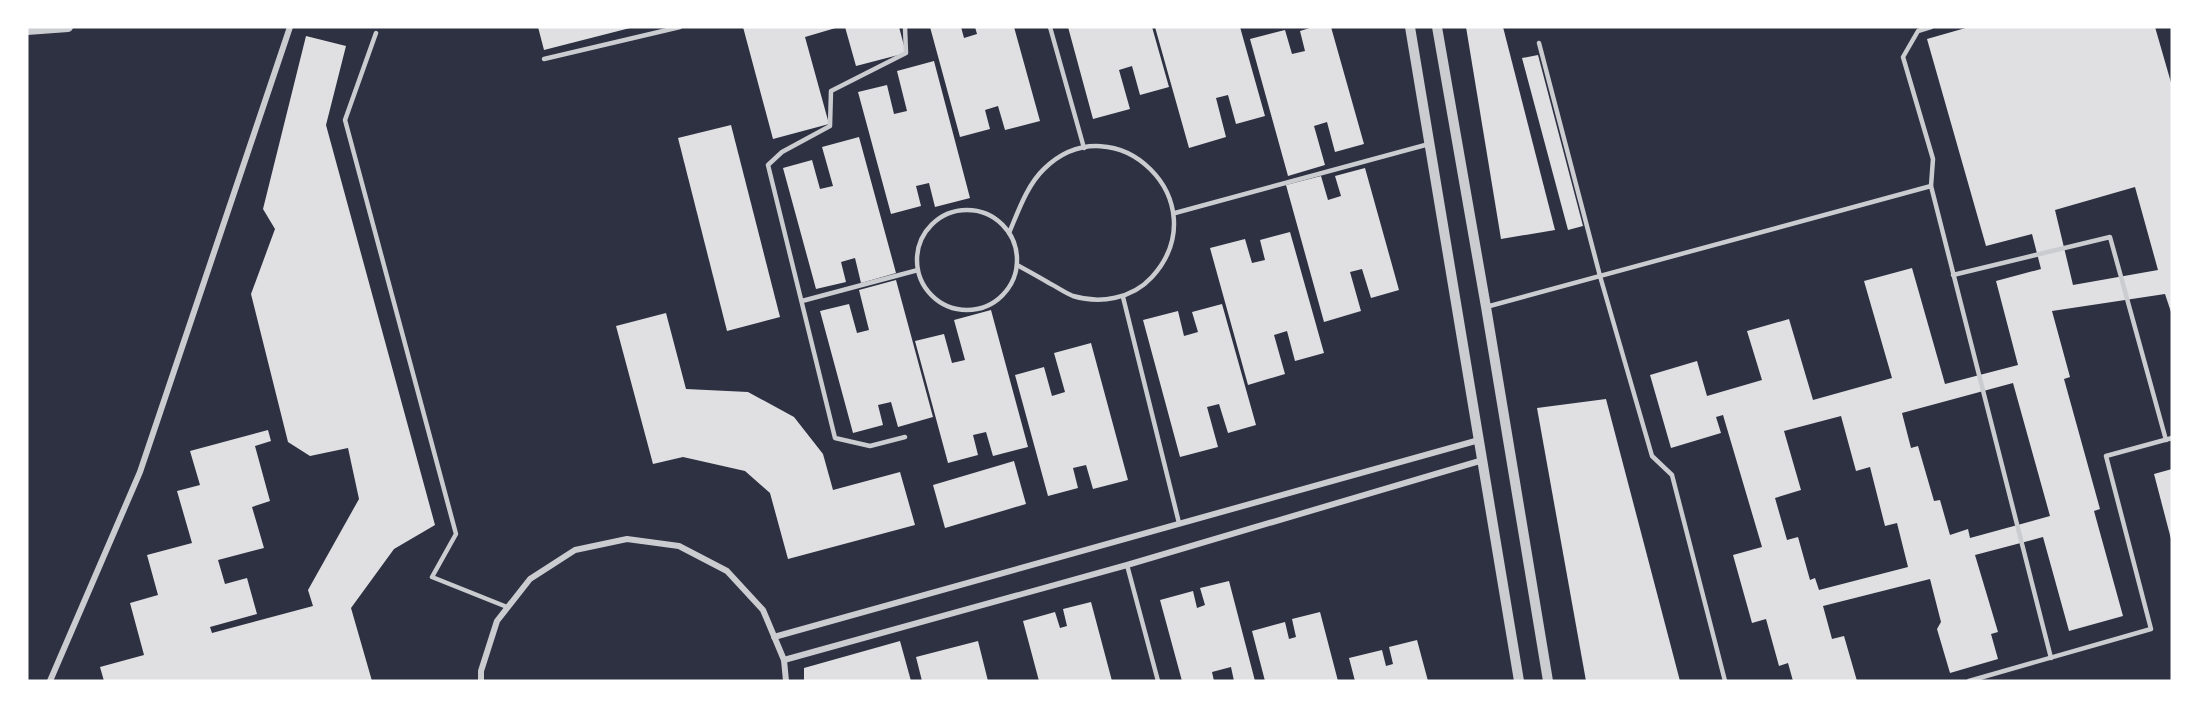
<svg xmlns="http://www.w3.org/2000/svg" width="2199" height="708" viewBox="0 0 2199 708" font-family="'Source Sans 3',sans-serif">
<rect width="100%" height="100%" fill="#2d3142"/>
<g fill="#e0e0e3" fill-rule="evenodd">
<path d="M538,27h91l1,1 -86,22z"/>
<path d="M743,27h96l-34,10 24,87 -56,15z"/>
<path d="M845,27h54l7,26 -50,13z"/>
<path d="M930,27h31l3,11 13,-4 -2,-7h39l26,94 -35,9 -7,-24 -13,4 5,19 -30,8z"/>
<path d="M1068,27h84l17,60 -29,8 -8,-29 -13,4 11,39 -37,10z"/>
<path d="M1155,27h85l25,89 -29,8 -8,-29 -12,3 10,39 -37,11z"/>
<path d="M1313,27h18l33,117 -29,8 -8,-30 -13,4 11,39 -37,11 -38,-137 35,-9 7,24 13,-3 -5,-20z"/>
<path d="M1466,27h37l52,203 -54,9z"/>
<path d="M1969,27h186l17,59v229l-7,-21 -113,17 18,66 -6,2 36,130 -6,2 29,105 -54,15 -26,-94 -68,18 23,77 -7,2 7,25 -48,14 -13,-44 4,-7 -11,-43 -107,27 9,33 12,-3 13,45h-64l-5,-18 -9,3 -13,-47 -14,4 -19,-68 29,-8 -39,-132 -7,2 5,16 -50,15 -21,-73 47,-14 10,35 55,-16 -15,-49 42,-12 24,81 79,-22 -28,-97 48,-13 33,116 73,-19 -22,-84 45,-12 -9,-35 -46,12 -59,-207zM2135,187l23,83 -85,15 -18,-75zM2013,383l37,133 -80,22 -2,-9 -18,6 -10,-35 -6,1 -16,-55 -7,2 -9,-35zM1841,416l15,55 14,-4 15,59 12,-3 11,44 -89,23 -4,-12 -5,2 -12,-43 -11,3 -12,-42 26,-8 -17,-59z"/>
<path d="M306,36l40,10 -20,79 109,400 -41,24 -43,59 21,73h-268l-4,-14 44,-12 -14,-52 28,-8 -11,-40 45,-12 -15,-52 23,-6 -10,-34 78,-21 3,11 -16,5 15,55 -18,6 12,41 -46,12 7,24 22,-6 10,36 -47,13 2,6 101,-27 -5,-16 51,-91 -11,-51 -38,8 -22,-14 -37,-148 24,-65 -12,-20z"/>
<path d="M1538,55l45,171 -15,4 -46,-172z"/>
<path d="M934,61l36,137 -35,9 -6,-24 -13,3 5,20 -30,8 -33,-122 29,-7 7,29 13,-3 -10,-40z"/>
<path d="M731,125l49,192 -53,14 -49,-193z"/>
<path d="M859,137l37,136 -35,10 -6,-25 -14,4 5,20 -30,7 -33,-121 29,-8 8,29 13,-3 -11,-39z"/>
<path d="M1365,168l34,122 -28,8 -9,-29 -12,3 11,39 -37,11 -38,-137 35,-9 7,24 13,-4 -6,-20z"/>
<path d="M1290,232l34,121 -29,8 -8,-30 -13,4 11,39 -37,11 -38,-137 35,-9 7,24 13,-3 -5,-20z"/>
<path d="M896,280l37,137 -35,10 -7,-25 -13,3 5,20 -30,8 -33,-122 29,-7 8,29 12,-3 -10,-40z"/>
<path d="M1222,304l34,121 -28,8 -9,-29 -12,3 11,40 -38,10 -37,-137 35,-9 6,25 14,-4 -6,-20z"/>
<path d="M991,310l37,137 -35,9 -7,-24 -13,3 5,20 -30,8 -33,-122 29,-7 8,29 13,-3 -11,-40z"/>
<path d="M666,313l20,76 62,3 46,25 29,37 10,36 67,-18 15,53 -127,34 -18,-66 -25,-22 -62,-14 -30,7 -37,-138z"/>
<path d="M1091,343l37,137 -35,9 -7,-24 -13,3 5,20 -30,8 -33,-121 29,-8 8,29 13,-4 -11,-39z"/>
<path d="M1606,399l74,282h-94l-49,-273z"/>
<path d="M1014,461l12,43 -81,24 -12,-43z"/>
<path d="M2172,469v70h-1l-17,-65z"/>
<path d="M1229,581l26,100h-21l-3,-14 -19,5 2,9h-32l-22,-81 33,-9 4,17 8,-3 -5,-17z"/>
<path d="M1091,602l21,79h-73l-16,-60 32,-9 5,16 7,-2 -4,-17z"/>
<path d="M1320,612l18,69h-73l-13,-50 33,-9 4,17 7,-2 -4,-18z"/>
<path d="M1417,640l11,41h-73l-6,-23 33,-8 4,16 7,-2 -4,-17z"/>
<path d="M900,641l11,40h-107v-13z"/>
<path d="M978,641l10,40h-66l-6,-24z"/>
</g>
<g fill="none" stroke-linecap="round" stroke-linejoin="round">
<g stroke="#caccd0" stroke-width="4.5">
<path d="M1050,27l34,121"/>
<path d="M376,33l-31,87 111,414 -24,43 75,30"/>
<path d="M1539,43l61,233 52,180 20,19 53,206"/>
<path d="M544,59l136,-32"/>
<path d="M1931,186l120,472"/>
<circle cx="967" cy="260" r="50"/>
<path d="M1175,213l254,-69"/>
<path d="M1009,233c9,-21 18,-48 35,-64 71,-69 176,33 108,108 -20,22 -52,27 -79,19 -8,-3 -16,-9 -24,-13 -10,-6 -21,-12 -32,-18"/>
<path d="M1953,275l157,-38 56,203"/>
<path d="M1123,297l56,226"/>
<path d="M802,301l116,-31"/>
<path d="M1486,307l445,-121 2,-27 -30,-102 15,-26 13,-4"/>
<path d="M905,437l-35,9 -35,-8 -67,-273 14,-13 48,-26 1,-35 75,-38 -1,-26"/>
<path d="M1127,565l31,116"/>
<path d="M1969,681l182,-52 -45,-173 66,-18"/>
</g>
<g stroke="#caccd0" stroke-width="6">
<path d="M774,637l705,-197"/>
<path d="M784,660l343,-95 356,-105"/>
<path d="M50,681l90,-209 150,-445"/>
<path d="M481,681v-10l16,-50 33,-42 45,-29 52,-11 52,7 48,25 36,39 21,50 2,21"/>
</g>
<g stroke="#caccd0" stroke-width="10">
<path d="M1410,27l109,654"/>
<path d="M1437,27l49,280 62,374"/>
<path d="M27,30l41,-3"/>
</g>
</g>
<rect width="2199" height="708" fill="none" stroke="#ffffff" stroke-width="57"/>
</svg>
